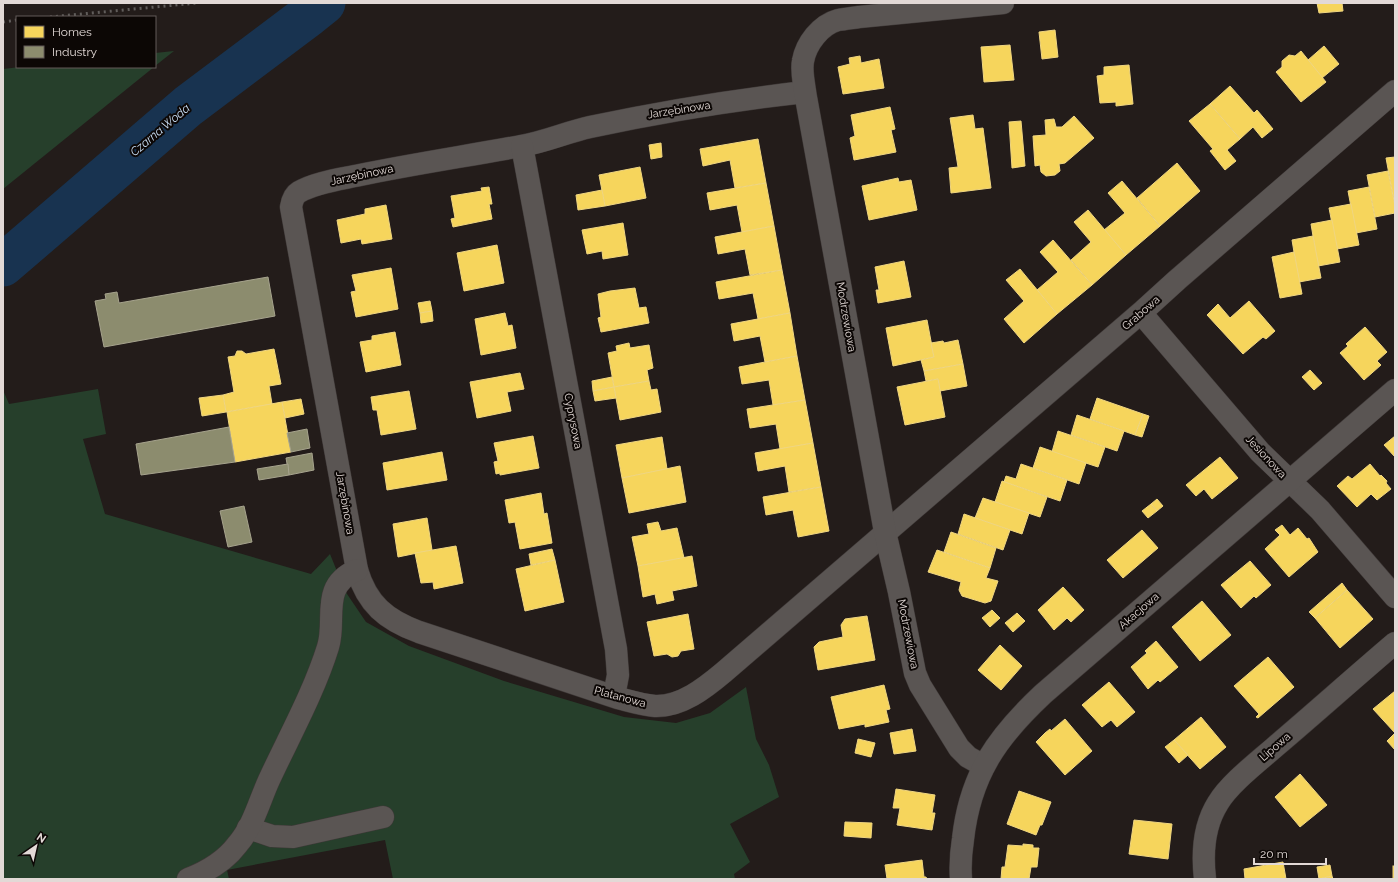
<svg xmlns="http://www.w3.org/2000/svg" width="1398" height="882" viewBox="0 0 1398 882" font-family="Raleway,sans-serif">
<rect width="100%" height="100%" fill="#231c1a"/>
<g fill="#263f2b">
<path d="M174,51l-19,15v-13z"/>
<path d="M20,67h134l-151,122v-120z"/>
<path d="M98,389l8,45 -23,5 22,75 206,60 19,-20 15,37 21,31 43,24 95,35 120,36 52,6 34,-10 36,-26 10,52 13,26 10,32 -49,27 20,38 -16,12 1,5h-342l-8,-39 -158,30 2,9h-226v-489l6,14z"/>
</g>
<g fill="#f6d55c" stroke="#f0d681">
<path d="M1317,3h25l1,8 -24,2z"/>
<path d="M1055,30l3,27 -16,2 -3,-27z"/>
<path d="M1010,45l4,35 -30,2 -3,-35z"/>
<path d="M1324,46l15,18 -17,14 -14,-18z"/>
<path d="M1301,51l25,31 -25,20 -25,-30 6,-5v-6l7,-6 6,1z"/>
<path d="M860,56l1,7 18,-4 5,29 -41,6 -5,-27 12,-3 -1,-6z"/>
<path d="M1129,65l4,39 -17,2v-4l-16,1 -3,-27 7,-1v-8z"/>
<path d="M1230,86l24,27 3,-3 16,19 -11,9 -9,-11 -13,12 -30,-35z"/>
<path d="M1210,104l30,35 -13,11 9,11 -11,9 -15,-19 3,-2 -24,-28z"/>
<path d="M890,107l5,22 -4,1 5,22 -42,8 -4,-22 5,-2 -4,-21z"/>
<path d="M973,115l2,14 8,-1 8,60 -40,5 -2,-25 9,-1 -8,-49z"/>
<path d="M1074,116l20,22 -29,25 -6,1 1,7 -5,4 -9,1 -5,-4 -1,-7 -5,1 -2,-30 13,-1 -1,-15 9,-1 2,8h6z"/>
<path d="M1021,121l4,45 -13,2 -3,-46z"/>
<path d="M758,139l8,44 -31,5 -5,-28 -27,6 -3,-17z"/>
<path d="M661,143l1,14 -11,2 -2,-14z"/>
<path d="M1395,157v43l-1,1 -8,-43z"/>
<path d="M1177,163l23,28 -40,35 -23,-28z"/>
<path d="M640,167l6,31 -41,8 -6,-31z"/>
<path d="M1388,171l7,35v7l-20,4 -8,-42z"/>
<path d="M898,178l1,4 12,-2 6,30 -48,10 -7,-34z"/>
<path d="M1122,181l38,45 -34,29 -22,-25 21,-17 -17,-20z"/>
<path d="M766,183l8,43 -32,6 -5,-27 -27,5 -3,-17z"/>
<path d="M489,187l3,17h-3l3,15 -39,8 -2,-8 4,-1 -4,-22 31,-5 -1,-3z"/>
<path d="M1369,187l8,42 -21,4 -8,-42z"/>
<path d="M602,190l3,16 -27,4 -2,-15z"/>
<path d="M1351,204l8,41 -22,4 -8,-41z"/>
<path d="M386,205l6,34 -30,5 -1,-5 -20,4 -4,-23 28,-6v-5z"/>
<path d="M1088,210l38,45 -34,30 -21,-25 20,-18 -17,-20z"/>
<path d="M1332,220l8,42 -22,4 -7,-42z"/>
<path d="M623,223l5,32 -25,4 -1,-8 -15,3 -5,-24z"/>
<path d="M774,226l8,44 -32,5 -5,-26 -27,5 -3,-17z"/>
<path d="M1313,236l8,42 -22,4 -7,-42z"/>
<path d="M1053,240l39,45 -35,29 -20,-24 21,-18 -18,-20z"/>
<path d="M497,245l7,38 -40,8 -7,-38z"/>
<path d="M1294,252l8,42 -22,4 -8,-41z"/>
<path d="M904,261l7,36 -33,6 -2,-13h3l-4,-23z"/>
<path d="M391,268l7,41 -42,8 -5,-25 5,-1 -4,-16z"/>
<path d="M1020,269l37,45 -33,29 -20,-24 20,-18 -18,-21z"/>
<path d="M782,270l8,43 -32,6 -5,-26 -34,6 -3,-17z"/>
<path d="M635,288l4,20 7,-1 3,16 -48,9 -3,-14 3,-1 -3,-23 12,-3z"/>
<path d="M430,301l2,10 -12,2 -2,-10z"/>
<path d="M1249,301l26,30 -9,8 -3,-2 -20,17 -36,-39 11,-11 12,14z"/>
<path d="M432,311l1,10 -12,2 -1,-10z"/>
<path d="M505,313l3,13 4,-1 4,23 -35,7 -6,-36z"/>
<path d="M790,313l7,43 -32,6 -5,-26 -26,5 -3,-17z"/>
<path d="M927,320l7,37 -41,9 -7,-38z"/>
<path d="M1365,327l22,25 -10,9 4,4 -17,15 -24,-27 8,-7 -2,-2z"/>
<path d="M395,332l6,33 -35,7 -6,-30 12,-2v-4z"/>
<path d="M958,340l5,24 -39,7 -3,-11 13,-3 -3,-14 12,-2 1,2z"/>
<path d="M629,343l1,5 19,-3 4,23 -6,2 2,11 -35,6 -6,-34 9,-2 -1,-5z"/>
<path d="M274,349l7,35 -12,2 3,18 -46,8 -3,-17 11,-3 -6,-35 7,-1 2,-5h5l4,3z"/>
<path d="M797,356l8,44 -32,5 -4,-25 -27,4 -3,-17z"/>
<path d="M963,364l4,22 -27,5 -2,-12 -12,2 -2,-10z"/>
<path d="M1310,370l12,13 -8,7 -12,-13z"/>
<path d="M520,373l4,16 -17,3 4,19 -34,7 -7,-36z"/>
<path d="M612,377l2,10 -21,4 -1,-10z"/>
<path d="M938,379l7,38 -40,8 -8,-38z"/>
<path d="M649,381l2,9 6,-1 4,23 -41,8 -6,-33z"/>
<path d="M614,387l2,11 -21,3 -2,-10z"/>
<path d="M409,391l7,38 -35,6 -4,-25h-4l-2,-13z"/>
<path d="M223,395l3,17 -24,4 -3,-18z"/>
<path d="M1097,398l46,16 -8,21 -45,-16z"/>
<path d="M301,399l3,15 -19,4 -3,-16z"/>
<path d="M805,400l8,43 -33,6 -4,-25 -26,4 -3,-19z"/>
<path d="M282,402l9,50 -56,10 -8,-50z"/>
<path d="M1143,414l6,2 -7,21 -7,-2z"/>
<path d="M1077,415l47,16 -7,20 -46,-16z"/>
<path d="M1058,431l47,16 -7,20 -46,-15z"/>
<path d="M533,436l6,32 -39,7v-2l-4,1 -2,-12 4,-1 -4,-18z"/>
<path d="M1395,436v21l-11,-12z"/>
<path d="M662,437l5,32 -45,9 -6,-33z"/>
<path d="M813,443l8,44 -32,5 -4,-26 -27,5 -3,-18z"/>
<path d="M1040,447l46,16 -7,21 -46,-16z"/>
<path d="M442,452l5,28 -60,10 -4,-27z"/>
<path d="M1220,457l18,21 -26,21 -8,-10 -8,7 -10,-11z"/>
<path d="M1021,464l46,16 -7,21 -56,-19 2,-6 10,3z"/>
<path d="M1370,464l10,12 1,-1 6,6 -1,2 5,6 -14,11 -6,-6 -14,13 -20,-21 11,-10 4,3z"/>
<path d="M680,466l6,36 -57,11 -7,-35z"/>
<path d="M1002,481l45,16 -7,20 -45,-15z"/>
<path d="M821,487l8,44 -31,6 -5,-27 -27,5 -3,-18z"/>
<path d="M541,493l3,21 3,-1 5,30 -32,6 -5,-27 -6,1 -4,-23z"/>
<path d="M983,498l46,15 -7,21 -47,-16z"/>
<path d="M1157,499l6,7 -6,5 -6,-7z"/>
<path d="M1151,504l6,7 -9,7 -6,-7z"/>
<path d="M964,514l46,16 -7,20 -45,-16z"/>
<path d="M427,518l5,32 -34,7 -5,-33z"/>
<path d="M658,522l3,9 16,-3 7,30 -46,8 -6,-29 17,-3 -2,-10z"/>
<path d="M1282,525l8,10 8,-7 9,11 2,-1 9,14 -29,25 -24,-28 15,-14 -5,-5z"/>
<path d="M1142,530l16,18 -35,30 -16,-18z"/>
<path d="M951,532l45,16 -6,20 -46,-16z"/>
<path d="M456,546l7,37 -29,6 -1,-7 -12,1 -6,-30z"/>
<path d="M552,549l3,11 -24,5 -2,-11z"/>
<path d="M937,550l53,18 -4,10 12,3 -7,20 -6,2 -23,-7 -3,-6 2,-8 -33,-10z"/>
<path d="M692,556l5,30 -25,5 2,9 -17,4 -2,-10 -12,3 -5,-31z"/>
<path d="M555,560l9,42 -39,9 -9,-42z"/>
<path d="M1250,561l21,24 -15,13 -2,-2 -13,12 -20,-23z"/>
<path d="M1342,583l5,7 -32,28 -6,-6z"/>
<path d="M1063,587l21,23 -13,12 -4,-4 -13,12 -16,-20z"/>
<path d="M1347,590l26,29 -33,29 -25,-30z"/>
<path d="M1202,601l29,34 -31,26 -28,-34z"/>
<path d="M992,610l8,8 -10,9 -8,-9z"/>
<path d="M1017,613l8,8 -12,11 -8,-9z"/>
<path d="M688,614l6,35 -13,2 -3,5 -6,1 -5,-3 -13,2 -7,-34z"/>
<path d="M867,616l8,44 -57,10 -4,-23 5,-5 24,-5 -2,-12 4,-6z"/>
<path d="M1156,641l22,26 -18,15 -2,-2 -10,9 -17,-22 16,-14 -2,-2z"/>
<path d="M1000,645l22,21 -21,24 -23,-20z"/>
<path d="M1268,657l26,30 -36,31 -2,-1 3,-3 -25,-28z"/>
<path d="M1109,682l26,30 -18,15 -6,-7 -9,7 -20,-22z"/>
<path d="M884,685l6,24 -4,1 3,12 -24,5v-3l-26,5 -8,-32z"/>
<path d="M1395,691v59l-8,-9 8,-8 -22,-24z"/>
<path d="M1201,717l25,30 -26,22 -26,-29z"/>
<path d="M1065,719l27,32 -27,24 -29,-33 9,-9 5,-4 1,2z"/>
<path d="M912,729l4,22 -22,3 -4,-21z"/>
<path d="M858,739l17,4 -4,14 -16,-4z"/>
<path d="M1174,740l14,15 -9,8 -14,-16z"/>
<path d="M1300,774l27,31 -27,22 -25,-30z"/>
<path d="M896,789l39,6 -3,18h3l-3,17 -35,-5 3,-17h-7z"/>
<path d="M1019,791l32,11 -9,23h-2l-4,10 -29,-11z"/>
<path d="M1134,820l38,4 -4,35 -39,-5z"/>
<path d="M845,822l27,1 -1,15 -27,-2z"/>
<path d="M1023,844l10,1v3h6l-2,19h-6l-2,12h-28l1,-12h3l3,-22 15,1z"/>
<path d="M922,860l2,17h2l1,2h-40l-2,-14z"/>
<path d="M1283,862l3,17h-41l-1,-10z"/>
<path d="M1330,865l2,11 -13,3 -2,-12z"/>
<rect x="1393" y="866" width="2" height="13"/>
<path d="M1332,876l1,3h-14z"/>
</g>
<g fill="#8c8c6e" stroke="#a6a38d">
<path d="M268,277l7,39 -171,31 -9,-46 11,-2 -1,-5 12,-2 2,11z"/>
<path d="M229,427l6,35 -94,13 -5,-31z"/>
<path d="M307,429l3,19 -19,4 -4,-19z"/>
<path d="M312,453l2,17 -25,5 -3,-17z"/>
<path d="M288,464l1,11 -30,5 -2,-11z"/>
<path d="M244,506l8,36 -24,5 -8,-36z"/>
</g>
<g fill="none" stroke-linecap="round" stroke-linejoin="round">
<path stroke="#183350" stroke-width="43" d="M3,265l185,-159 121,-91 15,-12"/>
<defs>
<g id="minor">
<path d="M805,92c-72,8 -144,20 -215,35 -23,5 -45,15 -69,19 -54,10 -108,18 -161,29 -18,4 -44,7 -61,17 -5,3 -7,9 -8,15l66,363c10,34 29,50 62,62l199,66c12,3 25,7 37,8 26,1 50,-18 69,-34l420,-362 33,-30 218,-189"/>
<path d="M522,146l94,503 2,26 -4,21"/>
<path d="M1141,313l119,139 60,58 75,87"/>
<path d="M984,766l-16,-9 -9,-9 -39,-63 -5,-12 -16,-81 -14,-60 -80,-440c-1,-10 -4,-21 -2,-31 3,-17 17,-36 35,-41 6,-1 14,-2 21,-3l144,-14"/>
<path d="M248,828l24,8 21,1 90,-20"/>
<path d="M188,879c18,-7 37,-18 49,-34 16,-18 22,-43 32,-65 20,-43 45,-88 59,-133 9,-28 -9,-61 29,-77"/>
<path d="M961,879c-1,-13 0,-27 2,-40 7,-64 34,-102 80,-145l352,-304"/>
<path d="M1205,879c-3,-26 -1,-54 13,-76 11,-19 41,-42 58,-57 40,-34 79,-69 119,-103"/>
</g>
</defs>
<use href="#minor" stroke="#3f3938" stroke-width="23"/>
<use href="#minor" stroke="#5a5553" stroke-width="22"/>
<g stroke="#615d5b" stroke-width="3" stroke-dasharray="2 4" stroke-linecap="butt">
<path d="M50,17l147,-14"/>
<path d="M3,22l14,-2"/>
</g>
</g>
<g text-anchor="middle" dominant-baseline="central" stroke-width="4" stroke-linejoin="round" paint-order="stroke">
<g font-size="11" fill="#e2d9d6" stroke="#0c0705">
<text transform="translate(679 110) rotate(-9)">Jarzębinowa</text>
<text transform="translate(362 175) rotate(-12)">Jarzębinowa</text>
<text transform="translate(1141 313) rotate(-41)">Grabowa</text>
<text transform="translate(846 317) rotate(80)">Modrzewiowa</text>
<text transform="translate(573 421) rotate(79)">Cyprysowa</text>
<text transform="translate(1266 457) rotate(47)">Jesionowa</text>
<text transform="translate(345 503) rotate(80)">Jarzębinowa</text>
<text transform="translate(1139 611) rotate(-41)">Akacjowa</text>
<text transform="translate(908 634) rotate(79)">Modrzewiowa</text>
<text transform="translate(620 697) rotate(15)">Platanowa</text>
<text transform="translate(1275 747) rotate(-41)">Lipowa</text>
</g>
<g font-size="12" font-style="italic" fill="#c8ddf4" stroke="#0c0705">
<text transform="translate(160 130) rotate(-40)">Czarna Woda</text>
</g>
</g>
<rect width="1398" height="882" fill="none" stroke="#e2d9d6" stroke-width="8"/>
<rect x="16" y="16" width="140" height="52" fill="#0c0705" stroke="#625b59"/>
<rect x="24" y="26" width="20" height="12" fill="#f6d55c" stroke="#625b59"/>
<text x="52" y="36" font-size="12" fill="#e2d9d6">Homes</text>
<rect x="24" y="46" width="20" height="12" fill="#8c8c6e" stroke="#625b59"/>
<text x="52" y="56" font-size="12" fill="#e2d9d6">Industry</text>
<g transform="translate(36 846) rotate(34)" stroke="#0c0705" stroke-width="3" paint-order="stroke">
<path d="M0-3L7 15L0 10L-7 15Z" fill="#e2d9d6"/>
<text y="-6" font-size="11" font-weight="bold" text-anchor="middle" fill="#e2d9d6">N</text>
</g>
<path d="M1254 858v6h72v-6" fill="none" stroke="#e2d9d6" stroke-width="2"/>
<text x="1260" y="858" font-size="12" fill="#e2d9d6" stroke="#0c0705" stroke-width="3" paint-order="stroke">20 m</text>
</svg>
